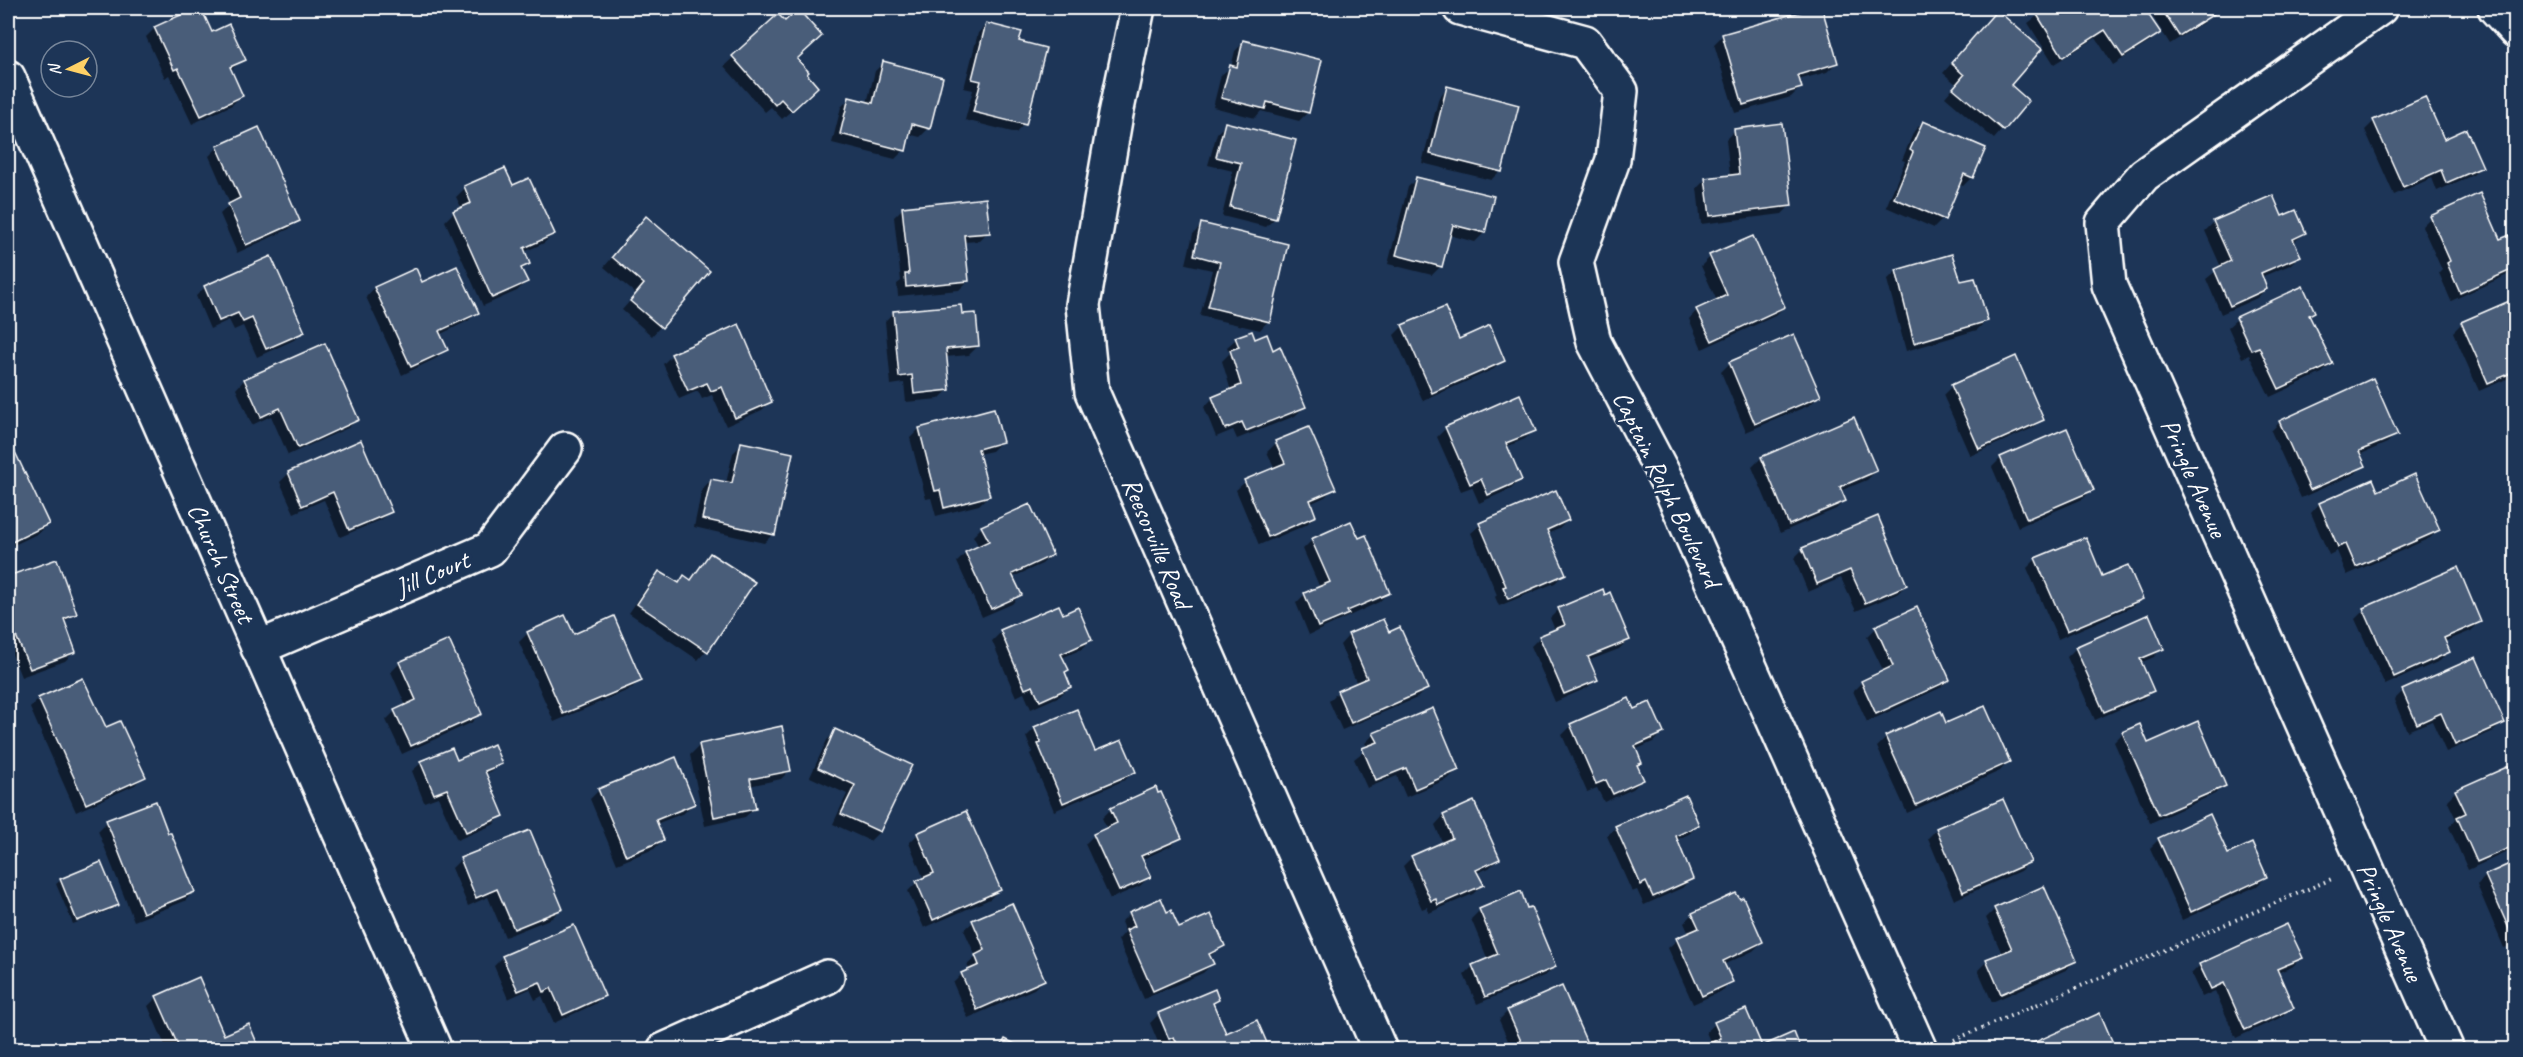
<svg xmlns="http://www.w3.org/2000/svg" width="2523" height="1057" viewBox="0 0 2523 1057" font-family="Caveat,sans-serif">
<rect width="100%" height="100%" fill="#1d3557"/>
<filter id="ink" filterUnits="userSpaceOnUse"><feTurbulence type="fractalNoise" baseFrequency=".0167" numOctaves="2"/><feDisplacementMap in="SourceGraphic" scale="12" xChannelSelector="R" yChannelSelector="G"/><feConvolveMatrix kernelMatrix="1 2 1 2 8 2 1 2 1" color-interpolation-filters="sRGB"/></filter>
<g filter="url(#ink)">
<g fill="#0007" fill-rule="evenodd">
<path d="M199,8l12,26 33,25 -14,12 11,25 -9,9 -40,19 -23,-49 -4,3 -19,-41 8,-8z"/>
<path d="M1820,8l16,55 -9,9 -29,8 2,8 -9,9 -56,16 -21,-69 9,-9z"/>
<path d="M2048,8h95l16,25 -9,9 -37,23 -17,-27 -42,26 -26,-41z"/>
<path d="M2147,8h60l5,6 -9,9 -33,21z"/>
<path d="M778,16l17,43 10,16 3,21 -26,23 -11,-12 -6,5 -41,-46z"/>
<path d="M1988,21l21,64 18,16 -33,38 -49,-42 11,-13 -13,-11z"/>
<path d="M987,24l31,18 6,82 -8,9 -51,-13 8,-30 -9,-2 14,-55z"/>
<path d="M1244,42l64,70 -9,9 -38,-10 -6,7 -42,-11 8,-32 10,-8 4,-16z"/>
<path d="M884,62l45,66 -9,9 -12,-3 -4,16 -9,9 -63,-16 9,-36 9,-9 17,5 8,-32z"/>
<path d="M1448,88l52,83 -9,9 -69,-17 17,-66z"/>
<path d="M2374,121l69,20 39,25 -9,9 -36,16 -5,-13 -38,17 -29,-65z"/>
<path d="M1923,122l49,55 -9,9 -5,-2 -15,35 -9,9 -48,-21 19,-46 -3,-1 12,-29z"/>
<path d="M1226,124l49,94 -9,9 -44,-11 11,-45 -25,-6 9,-32z"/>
<path d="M1735,130l56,75 -9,9 -81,10 -4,-36 9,-9 24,-3 -4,-37z"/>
<path d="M218,147l80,73 -9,9 -52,24 -17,-39 10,-10 -21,-48z"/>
<path d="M1417,178l67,55 -9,9 -26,-7 -8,31 -9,9 -44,-11 20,-77z"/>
<path d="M512,187l41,47 -9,9 -20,9 4,11 -7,8 5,11 -9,9 -34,15 -38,-85 9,-9 8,-3 -6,-12 9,-9z"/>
<path d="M903,208l85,24 -9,9 -15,1 4,39 -9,9 -61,6 -1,-12 4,-3 -7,-64z"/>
<path d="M2281,217l24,16 -12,10 6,13 -9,9 -29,12 5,12 -9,9 -36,16 -15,-35 15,-12 -16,-36 9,-9z"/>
<path d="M2431,217l69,24 16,10v20l-65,30 -12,-28 3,-3 -20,-44z"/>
<path d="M1202,225l66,96 -8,9 -60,-14 12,-46 -26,-6 7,-30z"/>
<path d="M638,227l22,100 -8,9 -30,-26 14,-16 -32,-27z"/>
<path d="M1951,256l9,27 26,38 -9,9 -71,21 -19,-71 9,-9z"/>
<path d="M1710,257l74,50 -9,9 -73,33 -13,-30 8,-9 20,-9 -16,-35z"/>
<path d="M415,270l7,14 55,28 -9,9 -29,14 7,14 -9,9 -35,17 -36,-78 8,-9z"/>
<path d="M205,287l98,44 -9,9 -37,17 -14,-31 -9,4 -5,-10 -19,9 -14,-33z"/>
<path d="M2516,308v67l-37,16 -26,-59 9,-9z"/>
<path d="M894,312l67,3 17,31 -9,9 -24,2 3,33 -9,9 -33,3 -2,-19 -13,2 -6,-64z"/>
<path d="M2314,312l-5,5 22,47 -9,9 -52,24 -21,-42 -7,3 -14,-31 9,-8z"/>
<path d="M1403,326l55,15 45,19 -9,9 -71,32 -29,-66z"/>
<path d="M1794,336l25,60 -9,9 -64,27 -25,-60 9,-9z"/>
<path d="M1236,339l19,2 17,11 32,55 -9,9 -58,23 -4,-9 -17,7 -12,-30 9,-9 18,-7 -9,-30 8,-8 -3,-6z"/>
<path d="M324,345l33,75 -9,8 -60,27 -17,-39 -19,9 -16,-36 8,-9z"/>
<path d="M672,355l99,46 -9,9 -36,16 -14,-31 -10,4 -4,-8 -19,8 -16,-35z"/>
<path d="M1952,386l90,33 -9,9 -63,28 -27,-61z"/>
<path d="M1853,419l23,52 -9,9 -27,11 4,10 -8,8 -56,24 -28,-66 9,-9z"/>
<path d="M2280,422l116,12 -9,9 -28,12 5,10 -9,9 -54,24 -30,-67z"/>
<path d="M1446,428l88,2 -9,9 -19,8 14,33 -9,9 -32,14 -7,-16 -11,4 -24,-54z"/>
<path d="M2516,428v22l-7,-15z"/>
<path d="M919,429l82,13 -9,9 -14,3 10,42 -9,9 -43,11 -5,-18 -5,1 -16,-61z"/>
<path d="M1308,429l26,59 -9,9 -15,7 5,12 -9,9 -47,20 -23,-55 9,-8 30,-13 -8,-17 9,-9z"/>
<path d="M8,441l39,83 -8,9 -31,15z"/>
<path d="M360,442l30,69 -9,9 -41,17 -16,-37 -30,13 -14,-31 9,-9z"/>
<path d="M742,444l31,90 -9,9 -70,-16 8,-38 9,-9 15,3 7,-30z"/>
<path d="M2001,458l91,32 -9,9 -65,28 -26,-60z"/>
<path d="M2372,481l5,12 62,36 -9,9 -83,37 -10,-24 -8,4 -18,-42 8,-9z"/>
<path d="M1555,492l13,28 -9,9 -12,5 17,40 -9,9 -56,23 -4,-9 2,-2 -26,-62 9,-8z"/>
<path d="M982,527l69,28 -9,9 -29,13 7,18 -8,9 -30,13 -25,-55 9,-9 13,-6 -6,-11z"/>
<path d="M1312,540l76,53 -9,9 -70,33 -13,-32 9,-9 15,-6 -17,-39z"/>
<path d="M1803,549l103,36 -9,9 -41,17 -15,-33 -33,14 -14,-34z"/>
<path d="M710,555l-4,96 -8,9 -69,-47 22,-32 8,-8 18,11 7,-7 5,4z"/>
<path d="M2036,559l66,19 39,20 -9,9 -74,32 -31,-71z"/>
<path d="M56,561l19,52 -11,10 10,29 -9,9 -44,16 -13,-33v-66z"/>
<path d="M1559,609l69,31 -9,9 -31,12 8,19 -9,8 -32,14 -24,-56 9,-9 15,-7 -5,-12z"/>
<path d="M2364,610l116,12 -9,9 -27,11 4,10 -8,9 -55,24 -30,-66z"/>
<path d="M1062,616l29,24 -9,9 -20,9 2,15 5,14 -9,9 -29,13 -7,-16 -8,4 -24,-56 9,-9z"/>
<path d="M564,617l9,19 67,44 -9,9 -77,33 -35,-80 8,-8z"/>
<path d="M1383,621l5,13 38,55 -9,9 -75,32 -13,-29 9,-9 19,-8 -17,-39 8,-9z"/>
<path d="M1876,628l73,52 -9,8 -73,34 -14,-31 9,-9 22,-10 -17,-35z"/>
<path d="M448,642l32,72 -9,9 -69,31 -16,-34 9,-9 11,-5 -15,-34 9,-9z"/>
<path d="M2076,648h86l-8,9 -14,6 12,27 -9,9 -48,21 -28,-63z"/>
<path d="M2403,691l100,31 -9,9 -48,21 -14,-31 -25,10 -13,-31z"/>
<path d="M39,699l66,30 39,47 -9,9 -59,27 -46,-104z"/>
<path d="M1628,700l5,11 29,22 -9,9 -18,8 6,12 -4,4 5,14 -9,9 -29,13 -7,-14 -10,4 -25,-57 9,-9z"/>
<path d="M1940,713l5,12 63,37 -8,9 -93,42 -30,-66 9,-9z"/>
<path d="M1035,728l60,25 39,18 -9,9 -71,31 -24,-57 2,-2 -6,-15z"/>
<path d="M836,731l74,35 -31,66 -9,9 -37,-17 14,-30 -37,-17 17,-37z"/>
<path d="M2123,733l24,12 77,40 -9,9 -65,29 -36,-81z"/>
<path d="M1374,734l83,36 -9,9 -42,18 -9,-21 -30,12 -13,-29 14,-11 -3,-5z"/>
<path d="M699,746l91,24 -9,9 -32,7 5,23 -9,8 -40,9 -15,-71z"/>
<path d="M451,750l5,12 45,2 -16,11 17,41 -9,9 -36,15 -19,-43 -14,5 -12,-31 9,-8z"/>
<path d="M2516,764v84l-48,22 -19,-43 7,-8 -9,-19 9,-9z"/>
<path d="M599,790l94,14 -9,9 -28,11 7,16 -9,9 -37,15 -27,-65z"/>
<path d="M1685,797l13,28 -9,9 -13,6 15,39 -9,9 -38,17 -7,-15 -5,2 -25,-56 9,-9z"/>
<path d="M1111,809l69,28 -9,9 -30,14 8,17 -9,9 -30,13 -25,-55 9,-9 13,-6 -5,-11z"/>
<path d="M1443,816l55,43 -9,9 -12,5 5,12 -9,9 -44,19 -2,-6 -5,2 -19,-43 9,-9 31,-13 -8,-19z"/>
<path d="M107,822l86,70 -8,9 -51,20 -36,-90z"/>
<path d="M1937,829l92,33 -9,9 -66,29 -26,-62z"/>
<path d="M918,834l81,56 -9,9 -66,29 -16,-37 9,-9 7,-3 -15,-36z"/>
<path d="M2159,839l68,17 39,21 -9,9 -75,34 -32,-72z"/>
<path d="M461,859l100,50 -9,9 -47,19 -17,-40 -20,9 -16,-38z"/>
<path d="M2516,863v80l-12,5 -27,-63 9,-9z"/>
<path d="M61,880l56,24 -4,5 -40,15 -17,-40z"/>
<path d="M1995,909l80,52 -9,9 -74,32 -14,-32 9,-9 15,-7 -16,-36z"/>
<path d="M1480,910l75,56 -9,9 -69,29 -13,-29 9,-9 15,-6 -17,-41z"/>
<path d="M1130,913l36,1 13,16 44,16 -14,11 3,7 -9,9 -59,26 -26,-59 7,-8 -4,-10z"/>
<path d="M1693,914l69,28 -9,9 -30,14 8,17 -9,9 -29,13 -25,-56 9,-8 12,-6 -5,-11z"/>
<path d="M973,922l70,58 -9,9 -66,29 -15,-35 9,-9 8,-3 -3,-6 9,-8 -12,-27z"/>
<path d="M503,957l101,38 -9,9 -41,19 -12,-27 -7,4 -5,-11 -22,10 -14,-33z"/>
<path d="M2301,958l-9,9 -15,6 15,34 -8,9 -48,22 -21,-47 -13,6 -11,-23 9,-9z"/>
<path d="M157,997l66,39 35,14h-91l-19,-44z"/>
<path d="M1218,1000l-6,5 13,30 43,15h-101l-2,-6 -5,3 -10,-24 9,-9zM1158,1016h3l13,29 -3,1z"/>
<path d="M1508,1011l80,39h-76l-13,-30z"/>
<path d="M1715,1024l46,24 38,2h-94l6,-6 -5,-12z"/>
</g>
<g fill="#4a5d79" stroke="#fff" stroke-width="1.5">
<path d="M196,8h5l11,24 17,-8 17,36 -16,7 13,29 -42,20 -23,-48 -4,2 -20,-43z"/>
<path d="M1814,8h8l16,55 -40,12 4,13 -59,17 -21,-71z"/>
<path d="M2045,8h99l17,25 -38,24 -18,-27 -42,27 -27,-44z"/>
<path d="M2161,8h48l5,6 -35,22z"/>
<path d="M798,9l24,27 -25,23 12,13 -2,2 11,13 -26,24 -11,-12 -6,6 -43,-49 46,-42 7,7z"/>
<path d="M1997,10l45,39 -31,36 18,16 -25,30 -51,-43 11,-13 -13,-12z"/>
<path d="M986,23l36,9 -3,9 27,7 -20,77 -53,-13 8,-31 -9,-2z"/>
<path d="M1243,40l79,20 -13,53 -42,-11 -2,7 -44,-11 9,-33 7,2z"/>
<path d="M883,61l60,16 -13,52 -18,-5 -6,27 -66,-17 9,-37 24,6z"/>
<path d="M1447,86l72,19 -17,67 -72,-18z"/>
<path d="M2425,97l19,42 22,-10 17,38 -37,16 -5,-13 -38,17 -30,-67z"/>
<path d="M1923,121l63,27 -13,30 -9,-4 -19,46 -51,-22 19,-46 -3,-2z"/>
<path d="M1225,122l71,18 -20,79 -46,-12 11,-44 -25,-6z"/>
<path d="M1782,123l10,83 -82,10 -5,-38 34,-4 -5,-45z"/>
<path d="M259,127l41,94 -54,24 -18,-41 12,-6 -23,-52z"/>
<path d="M505,168l8,17 16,-7 26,56 -31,14 6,16 -9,4 7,14 -36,16 -39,-87 18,-8 -7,-17z"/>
<path d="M1416,177l78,19 -9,37 -32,-8 -11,42 -46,-12z"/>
<path d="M2480,193l20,46 10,-4 6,13v20l-56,25 -13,-30 3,-2 -20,-45z"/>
<path d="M2273,195l9,21 14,-6 10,23 -13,6 8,17 -40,17 6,16 -37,17 -16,-37 17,-8 -18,-40z"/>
<path d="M986,198l4,35 -26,2 5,46 -63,6 -1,-13h4l-7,-67z"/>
<path d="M646,216l64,55 -48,57 -32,-27 14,-17 -32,-27z"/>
<path d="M1201,223l87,21 -18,78 -62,-15 12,-45 -26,-7z"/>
<path d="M1753,236l32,71 -73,34 -16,-32 31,-14 -18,-40z"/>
<path d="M1952,254l9,27 14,-3 13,43 -74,22 -18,-73z"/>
<path d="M271,256l34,76 -39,17 -14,-31 -9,4 -5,-9 -19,8 -15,-35z"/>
<path d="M457,266l22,47 -40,18 9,19 -37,17 -37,-80 42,-19 6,14z"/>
<path d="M2303,286l12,26 -6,3 24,49 -54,25 -20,-42 -8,3 -15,-33z"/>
<path d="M2514,299l2,5v67l-28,12 -27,-61z"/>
<path d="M961,305l1,9 14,-1 3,33 -33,3 4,41 -36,4 -2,-19 -13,2 -6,-66z"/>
<path d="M1445,307l14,32 31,-14 15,36 -73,32 -30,-68z"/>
<path d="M739,324l33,78 -37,16 -13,-31 -11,4 -4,-8 -19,8 -17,-37z"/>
<path d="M1252,331l3,8 12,-5 6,16 7,-4 26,61 -60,24 -4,-9 -17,7 -13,-32 29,-12 -11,-35 9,-3 -4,-10z"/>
<path d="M1794,334l27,62 -66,28 -26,-62z"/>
<path d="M325,343l34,77 -61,28 -18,-40 -19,9 -17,-38z"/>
<path d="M2016,356l28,64 -65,29 -28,-64z"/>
<path d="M2373,378l25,57 -39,16 7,15 -56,24 -31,-69z"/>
<path d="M1520,394l16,37 -30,12 16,37 -34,15 -7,-16 -11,5 -25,-57z"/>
<path d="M994,408l9,34 -25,7 12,47 -46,12 -4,-18 -5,1 -16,-63z"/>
<path d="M1854,417l23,54 -37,16 6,14 -57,24 -28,-68z"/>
<path d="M1309,427l27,62 -26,11 6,16 -48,21 -24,-57 41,-17 -10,-22z"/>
<path d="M2067,428l27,62 -67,29 -27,-62z"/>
<path d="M8,437l41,87 -41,20z"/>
<path d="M361,440l31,72 -43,18 -16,-38 -31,14 -14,-34z"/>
<path d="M741,442l52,11 -18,82 -73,-16 9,-40 21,4z"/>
<path d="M2415,474l25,56 -84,37 -10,-23 -8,3 -19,-44 54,-24 5,12z"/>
<path d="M1556,490l13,30 -22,10 19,44 -58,25 -5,-12 3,-1 -27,-63z"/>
<path d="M1030,504l23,51 -41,19 10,21 -31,14 -26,-57 24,-11 -8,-15z"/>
<path d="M1878,516l29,69 -42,18 -15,-33 -33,14 -15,-36z"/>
<path d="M1351,521l8,17 7,-3 24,58 -43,18 2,3 -31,13 -14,-34 26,-11 -19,-43z"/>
<path d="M2086,537l16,39 26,-11 15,34 -76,32 -32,-73z"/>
<path d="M710,553l45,29 -47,70 -71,-48 22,-33 20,12 5,-8 7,5z"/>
<path d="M57,559l20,55 -13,5 12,33 -46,17 -22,-52v-41z"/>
<path d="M2458,567l23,55 -37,16 6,14 -56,25 -31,-69z"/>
<path d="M1603,589l2,6 5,-3 20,48 -42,17 10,23 -34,14 -25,-58 26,-11 -7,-17z"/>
<path d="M1059,605l4,9 15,-7 14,33 -31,14 8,16 -4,2 6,15 -31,14 -7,-15 -8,3 -25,-59z"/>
<path d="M1917,607l33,73 -74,34 -15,-33 32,-15 -18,-40z"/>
<path d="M2149,614l15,35 -24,10 14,32 -50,21 -29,-65z"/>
<path d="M565,615l9,19 40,-18 28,65 -79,33 -36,-82z"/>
<path d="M1383,619l6,13 11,-5 28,62 -77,34 -14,-32 30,-13 -19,-44z"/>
<path d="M449,640l33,74 -71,32 -17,-36 22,-10 -17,-38z"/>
<path d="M2476,657l29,66 -50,22 -14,-32 -24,11 -15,-34z"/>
<path d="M83,678l23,49 14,-6 26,56 -60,27 -48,-106z"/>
<path d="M1629,698l5,11 16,-7 14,31 -29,13 7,17 -5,2 7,15 -31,14 -7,-14 -10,4 -26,-60z"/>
<path d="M1985,706l25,56 -94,43 -31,-69 56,-25 5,12z"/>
<path d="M1433,708l26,62 -44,19 -9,-21 -30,12 -14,-32 16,-6 -5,-9z"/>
<path d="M1077,709l18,42 27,-11 14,32 -73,31 -25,-59 3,-1 -7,-16z"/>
<path d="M2198,721l28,65 -67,29 -37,-83 18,-8 8,19z"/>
<path d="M782,726l9,45 -41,8 6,30 -42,8 -15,-73z"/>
<path d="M835,729l77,36 -32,67 -39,-18 14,-29 -37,-17z"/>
<path d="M494,744l8,20 -17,7 19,45 -38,16 -19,-43 -13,5 -14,-33 32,-13 5,12z"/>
<path d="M676,757l19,47 -39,16 8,20 -38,16 -28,-67z"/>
<path d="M2516,763v82l-39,17 -20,-45 9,-4 -11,-23z"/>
<path d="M1156,787l2,6 3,-1 21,46 -41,18 10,21 -32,14 -26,-57 24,-11 -7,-15z"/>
<path d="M1686,795l13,30 -23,11 17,43 -40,18 -7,-15 -5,3 -26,-59z"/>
<path d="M2003,799l28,63 -68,30 -27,-64z"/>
<path d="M156,801l12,32h3l24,59 -52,21 -37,-93z"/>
<path d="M1474,801l26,58 -24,11 8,15 -46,20 -2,-6 -5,2 -20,-45 41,-18 -9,-23z"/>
<path d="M966,811l35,79 -68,30 -17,-39 18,-8 -17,-40z"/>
<path d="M2210,814l18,40 24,-11 15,34 -76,35 -33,-74z"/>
<path d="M530,830l33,79 -49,20 -17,-40 -21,9 -16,-40z"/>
<path d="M2516,861v78l-2,1 -29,-65z"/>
<path d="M101,862l18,43 -42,16 -17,-42z"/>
<path d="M2044,886l33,75 -76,33 -15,-35 26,-10 -18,-41z"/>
<path d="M1521,891l6,17 4,-1 25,60 -71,30 -13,-32 26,-11 -19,-45z"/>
<path d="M1736,893l4,6 3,-2 20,45 -40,19 10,21 -31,14 -26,-58 23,-10 -7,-15z"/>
<path d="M1161,898l6,14 4,-2 8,18 32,-14 14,32 -16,8 5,10 -61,27 -27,-61 9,-4 -6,-14z"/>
<path d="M1012,903l33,77 -68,30 -16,-37 18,-8 -4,-10 10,-5 -13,-30z"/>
<path d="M2287,924l16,34 -26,11 17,39 -49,22 -21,-47 -13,6 -12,-25z"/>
<path d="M574,925l31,71 -42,19 -12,-27 -7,4 -4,-10 -22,9 -16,-35z"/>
<path d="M199,977l25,58 25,-11 11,26h-80l-24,-54z"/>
<path d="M1562,986l28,64h-65l-18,-40z"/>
<path d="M1215,989l4,11 -6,3 13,30 31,-13 13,30h-90l-6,-13 -5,2 -11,-26z"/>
<path d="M1746,1009l16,37 32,-14 7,18h-88l-3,-7 11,-5 -7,-16z"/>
<path d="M2100,1013l16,37h-91l-1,-3z"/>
<path d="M1005,1039l14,7 7,4h-27z"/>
</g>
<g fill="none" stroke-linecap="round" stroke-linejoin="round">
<defs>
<g id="minor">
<path d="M1138,8l-22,106 -33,191 9,87 288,658"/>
<path d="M1460,8l125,34 36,49 -8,69 -37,102 18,80 76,145 250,563"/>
<path d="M2380,8l-236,167 -41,48 6,62 338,765"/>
<path d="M2495,8l21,23"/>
<path d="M258,648l232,-99 75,-100"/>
<path d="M664,1050l163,-73"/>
</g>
<path id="tertiary" d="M8,77l427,973"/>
</defs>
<use href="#minor" stroke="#fff" stroke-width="38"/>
<use href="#tertiary" stroke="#fff" stroke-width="38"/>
<path stroke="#fff" stroke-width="4" stroke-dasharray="1.5 4.5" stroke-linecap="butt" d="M1954,1040l380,-162"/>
<use href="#minor" stroke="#1d3557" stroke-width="33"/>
<use href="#tertiary" stroke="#1d3557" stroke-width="33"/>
</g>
</g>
<g text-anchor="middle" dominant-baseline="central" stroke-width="6" stroke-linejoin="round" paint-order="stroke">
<g font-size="26" fill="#fff" stroke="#1d3557">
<text transform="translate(2194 478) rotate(66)">Pringle Avenue</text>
<text transform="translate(1667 489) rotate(64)">Captain Rolph Boulevard</text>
<text transform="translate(1157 543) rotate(67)">Reesorville Road</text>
<text transform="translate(221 563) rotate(66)">Church Street</text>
<text transform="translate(432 574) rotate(-23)">Jill Court</text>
<text transform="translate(2390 922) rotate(66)">Pringle Avenue</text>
</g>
</g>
<rect width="2523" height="1057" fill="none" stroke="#1d3557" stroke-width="30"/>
<rect x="15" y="15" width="2493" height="1027" fill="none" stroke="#fff" stroke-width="2" filter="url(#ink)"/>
<g transform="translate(69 69) rotate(264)"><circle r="28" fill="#1d3557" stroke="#77869a" stroke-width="1.5"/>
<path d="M0-4.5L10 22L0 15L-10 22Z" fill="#ffd166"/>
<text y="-9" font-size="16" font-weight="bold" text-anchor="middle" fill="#ffffff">N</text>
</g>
</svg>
